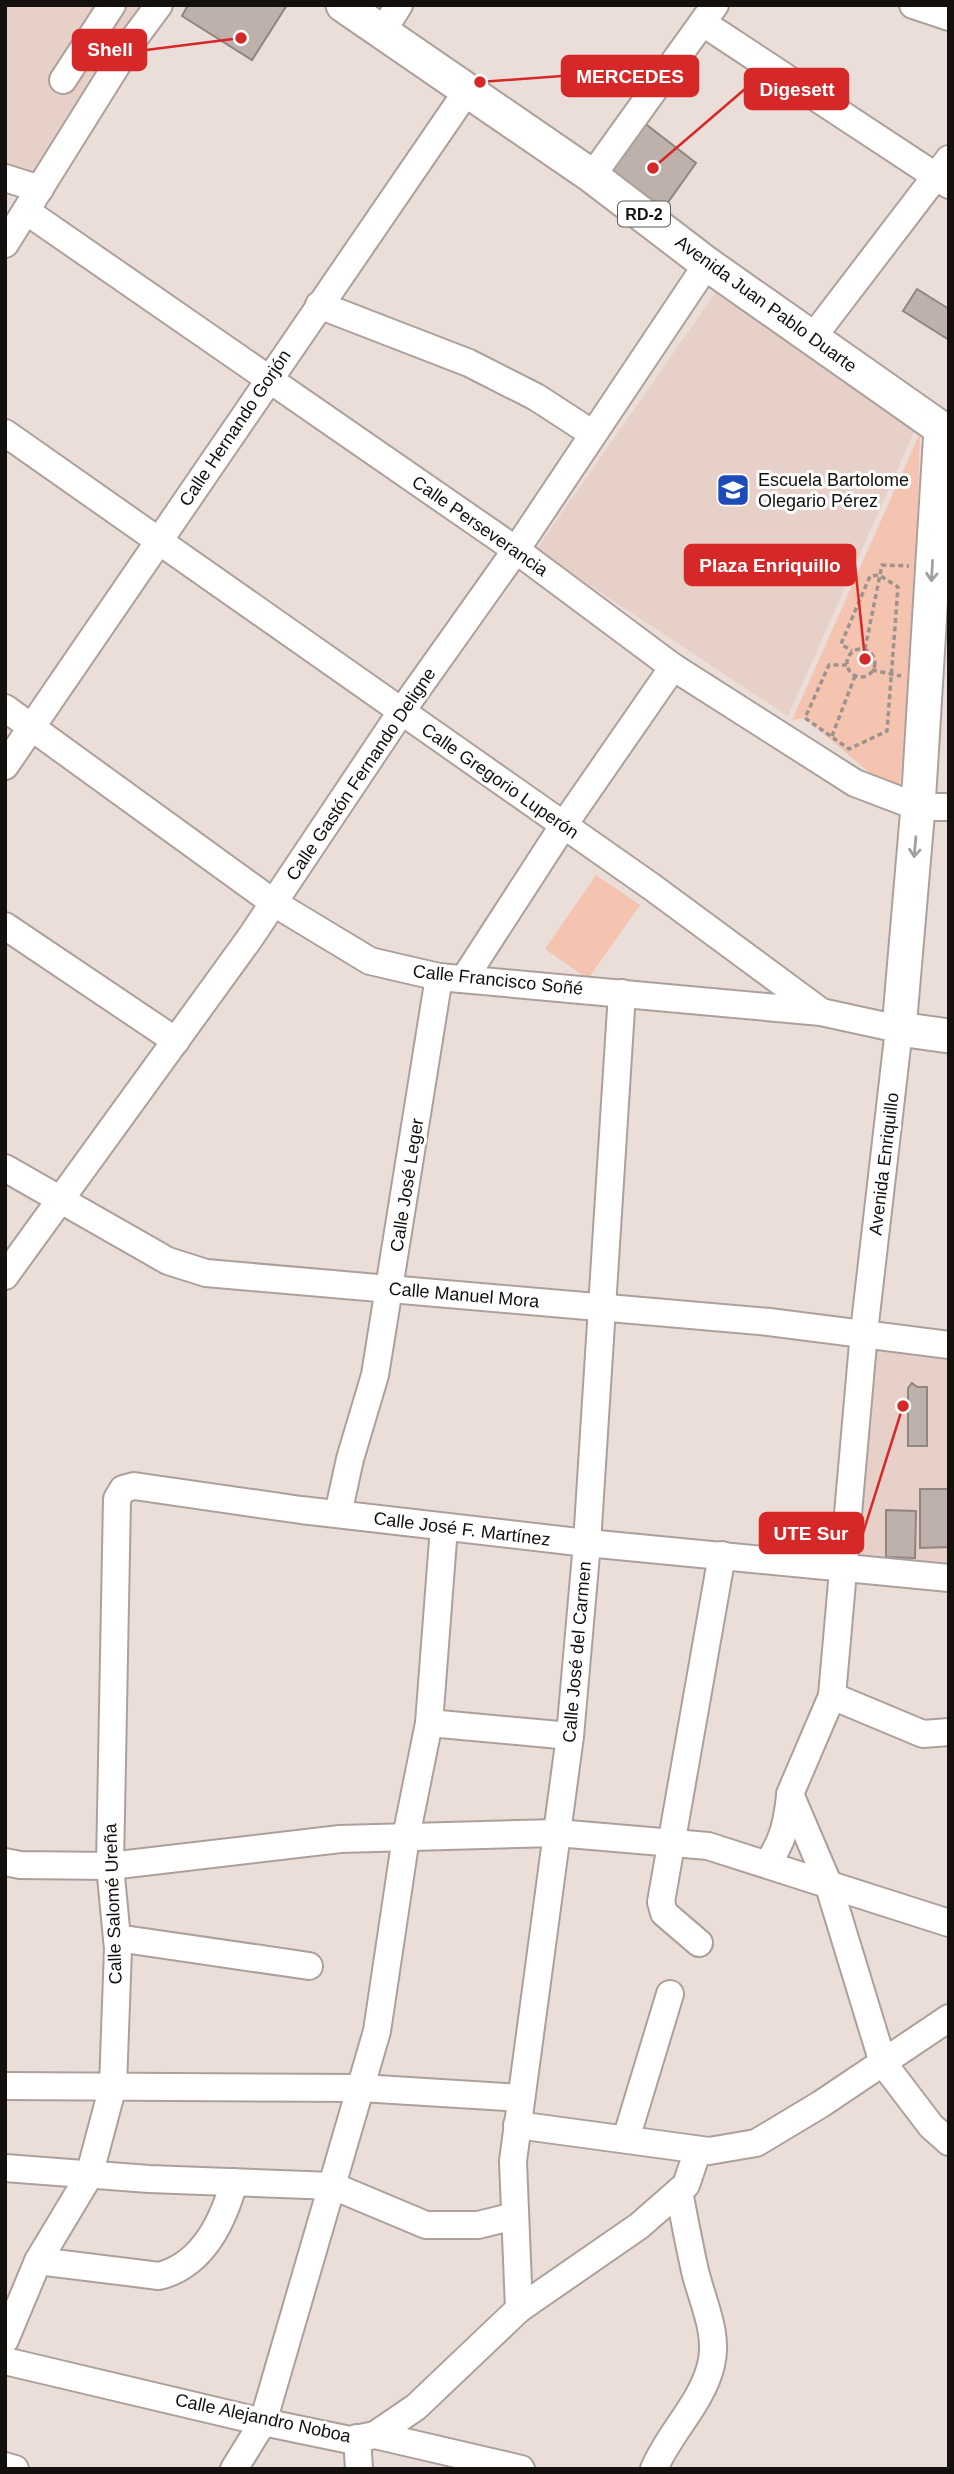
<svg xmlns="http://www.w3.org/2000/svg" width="954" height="2474" viewBox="0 0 954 2474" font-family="Helvetica,sans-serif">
<rect width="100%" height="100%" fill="#ebddd7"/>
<g fill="#e6d0c7">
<path d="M5,5h141l-112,171 -29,-10z"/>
<path d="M718,289l197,141 -127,286 -252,-166z"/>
<path d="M864,1332l85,13v230l-106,-9z"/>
</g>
<g fill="#f4c4b0">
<path d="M920,433l-5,166 -15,186 -17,-1 -78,-66 -13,2z"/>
<path d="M596,875l44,30 -52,74 -43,-30z"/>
</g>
<g fill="#beb1ab" stroke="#918580" stroke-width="2">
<path d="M188,5h99l-35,55 -70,-44z"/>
<path d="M643,122l53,41 -35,49 -50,-39z"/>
<path d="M917,289l32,20v31l-46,-29z"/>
<path d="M912,1383l5,4h10v59h-19v-58z"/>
<path d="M920,1489h29v58l-29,1z"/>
<path d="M886,1510l30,1 -1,47 -29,-1z"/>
</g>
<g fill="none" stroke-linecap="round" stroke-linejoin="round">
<defs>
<g id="minor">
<path d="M913,5l36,12"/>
<path d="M703,23l246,162"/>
<path d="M382,32l17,-27"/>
<path d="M63,80l49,-75"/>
<path d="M592,176l123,-171"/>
<path d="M5,178l35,11"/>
<path d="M26,211l490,339 157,117 182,116 63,24h31"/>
<path d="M5,244l125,-200 29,-39"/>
<path d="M319,305l150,58 67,34 57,37"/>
<path d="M813,337l136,-178"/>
<path d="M5,433l647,454 168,124"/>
<path d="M5,708l269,195 96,58 69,16 382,35 78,17 -35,303 -32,364 -42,98 38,89 55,180 48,63 18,16"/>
<path d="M5,766l462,-675"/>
<path d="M5,926l171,115"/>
<path d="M464,979l99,-153 110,-159"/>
<path d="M5,1168l163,93 38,12 563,49 180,23"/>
<path d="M5,1276l245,-338 151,-226 115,-162 191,-286"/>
<path d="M338,1514l12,-55 25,-84 64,-398"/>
<path d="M832,1696l91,38 26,-2"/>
<path d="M429,1723l141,13"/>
<path d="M5,1862l15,3 90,1 230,-27 217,-6 151,13 241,77"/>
<path d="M767,1864c16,-22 20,-41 23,-68"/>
<path d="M117,1938l192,28"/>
<path d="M699,1943l-35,-30 -3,-11 61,-347"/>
<path d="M5,2086l356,2 160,10"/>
<path d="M517,2125l192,26 47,-8 65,-39 128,-86"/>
<path d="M626,2139l44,-145"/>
<path d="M5,2168l144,11 184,7 93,39h52l37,-9"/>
<path d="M38,2261l121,15c44,-11 64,-54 75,-94"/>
<path d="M519,2309l-6,-148 57,-425 17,-193 35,-550"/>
<path d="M5,2340l33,-79 51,-85 24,-90 5,-137 -8,-83 7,-367 6,-10 11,-3 167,24 286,33 362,35"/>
<path d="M5,2361l258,61 87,18 25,-5 146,34"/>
<path d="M375,2435l41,-28 103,-98 120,-83 40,-35 7,-6 12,-35"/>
<path d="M357,2438l2,31"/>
<path d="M5,2466l10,3"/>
<path d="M234,2469l29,-47 114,-391 29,-194 23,-114 15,-196"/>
<path d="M654,2469c15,-36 48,-66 57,-104 8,-32 -9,-64 -16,-94 -6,-27 -11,-53 -16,-80"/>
</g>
<g id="major">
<path d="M343,5l249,171 115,88 242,170"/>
<path d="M941,429l-23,378 -19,222 50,7"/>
</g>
</defs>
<use href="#minor" stroke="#ada09b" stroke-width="30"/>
<use href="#major" stroke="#ada09b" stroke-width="37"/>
<g stroke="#9d928e" stroke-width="3.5" stroke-dasharray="5 3.5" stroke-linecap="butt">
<path d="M865,649l17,-84 27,1"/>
<circle cx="861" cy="663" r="14"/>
<path d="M847,665h-18l-24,53 44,31 38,-18 11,-144 -19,-12 -9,1 -29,68 11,7"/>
<path d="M872,670l29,6"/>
<path d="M832,736l23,-60"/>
</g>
<use href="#minor" stroke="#fff" stroke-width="26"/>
<use href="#major" stroke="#fff" stroke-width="33"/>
</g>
<defs><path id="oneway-shaft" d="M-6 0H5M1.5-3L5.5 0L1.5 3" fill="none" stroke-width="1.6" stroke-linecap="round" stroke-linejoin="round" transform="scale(1.75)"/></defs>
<g stroke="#a19f9f">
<use href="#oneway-shaft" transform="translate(932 571) rotate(93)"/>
<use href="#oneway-shaft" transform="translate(915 847) rotate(95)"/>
</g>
<defs>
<symbol id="school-square" viewBox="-11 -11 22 22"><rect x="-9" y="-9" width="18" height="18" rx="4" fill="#1d4bb8" stroke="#fff"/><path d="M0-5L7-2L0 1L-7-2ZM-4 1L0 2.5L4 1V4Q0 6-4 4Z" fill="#fff"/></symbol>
</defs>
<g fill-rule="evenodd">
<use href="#school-square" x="714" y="471" width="38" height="38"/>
</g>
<g text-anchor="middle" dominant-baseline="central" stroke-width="6" stroke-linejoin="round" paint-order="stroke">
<rect fill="#fff" stroke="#5a5856" stroke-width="2" x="618" y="201.5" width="52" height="25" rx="5"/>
<g font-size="16" font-weight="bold" fill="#14100e">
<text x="644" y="214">RD-2</text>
</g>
<g font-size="18" fill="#14100e" stroke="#fff">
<text transform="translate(766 304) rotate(36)">Avenida Juan Pablo Duarte</text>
<text transform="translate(235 428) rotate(-56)">Calle Hernando Gorjón</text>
<text transform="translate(480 526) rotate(35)">Calle Perseverancia</text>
<text transform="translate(361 774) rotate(-56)">Calle Gastón Fernando Deligne</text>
<text transform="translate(500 781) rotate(35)">Calle Gregorio Luperón</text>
<text transform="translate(498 980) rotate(6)">Calle Francisco Soñé</text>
<text transform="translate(884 1164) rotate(-83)">Avenida Enriquillo</text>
<text transform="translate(407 1185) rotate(-81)">Calle José Leger</text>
<text transform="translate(464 1295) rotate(5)">Calle Manuel Mora</text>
<text transform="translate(462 1529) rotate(7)">Calle José F. Martínez</text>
<text transform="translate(577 1652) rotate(-85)">Calle José del Carmen</text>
<text transform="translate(113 1904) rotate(-92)">Calle Salomé Ureña</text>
<text transform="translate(263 2418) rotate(12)">Calle Alejandro Noboa</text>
</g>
<g font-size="18" fill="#14100e" stroke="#fff" text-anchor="start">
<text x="758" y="480">Escuela Bartolome<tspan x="758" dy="21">Olegario Pérez</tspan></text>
</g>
</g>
<path fill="none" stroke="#d62828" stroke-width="2.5" d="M241 38L146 50M480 82L562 76M653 168L745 89M865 659L855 565M903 1406L863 1533"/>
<g fill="#d62828" stroke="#fff" stroke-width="2.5">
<circle cx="241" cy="38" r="7"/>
<circle cx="480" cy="82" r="7"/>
<circle cx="653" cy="168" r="7"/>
<circle cx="865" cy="659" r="7"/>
<circle cx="903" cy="1406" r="7"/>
</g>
<g fill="#d62828" stroke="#d62828" stroke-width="2.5">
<rect x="73" y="30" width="73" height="40" rx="7"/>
<rect x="562" y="56" width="136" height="40" rx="7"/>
<rect x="745" y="69" width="103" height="40" rx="7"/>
<rect x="685" y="545" width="170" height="40" rx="7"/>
<rect x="760" y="1513" width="103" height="40" rx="7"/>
</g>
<g font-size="19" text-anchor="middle" font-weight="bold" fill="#fff">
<text x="110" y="56">Shell</text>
<text x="630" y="83">MERCEDES</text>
<text x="797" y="96">Digesett</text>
<text x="770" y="572">Plaza Enriquillo</text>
<text x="811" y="1540">UTE Sur</text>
</g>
<rect width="954" height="2474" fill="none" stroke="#14100e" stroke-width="14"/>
</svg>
